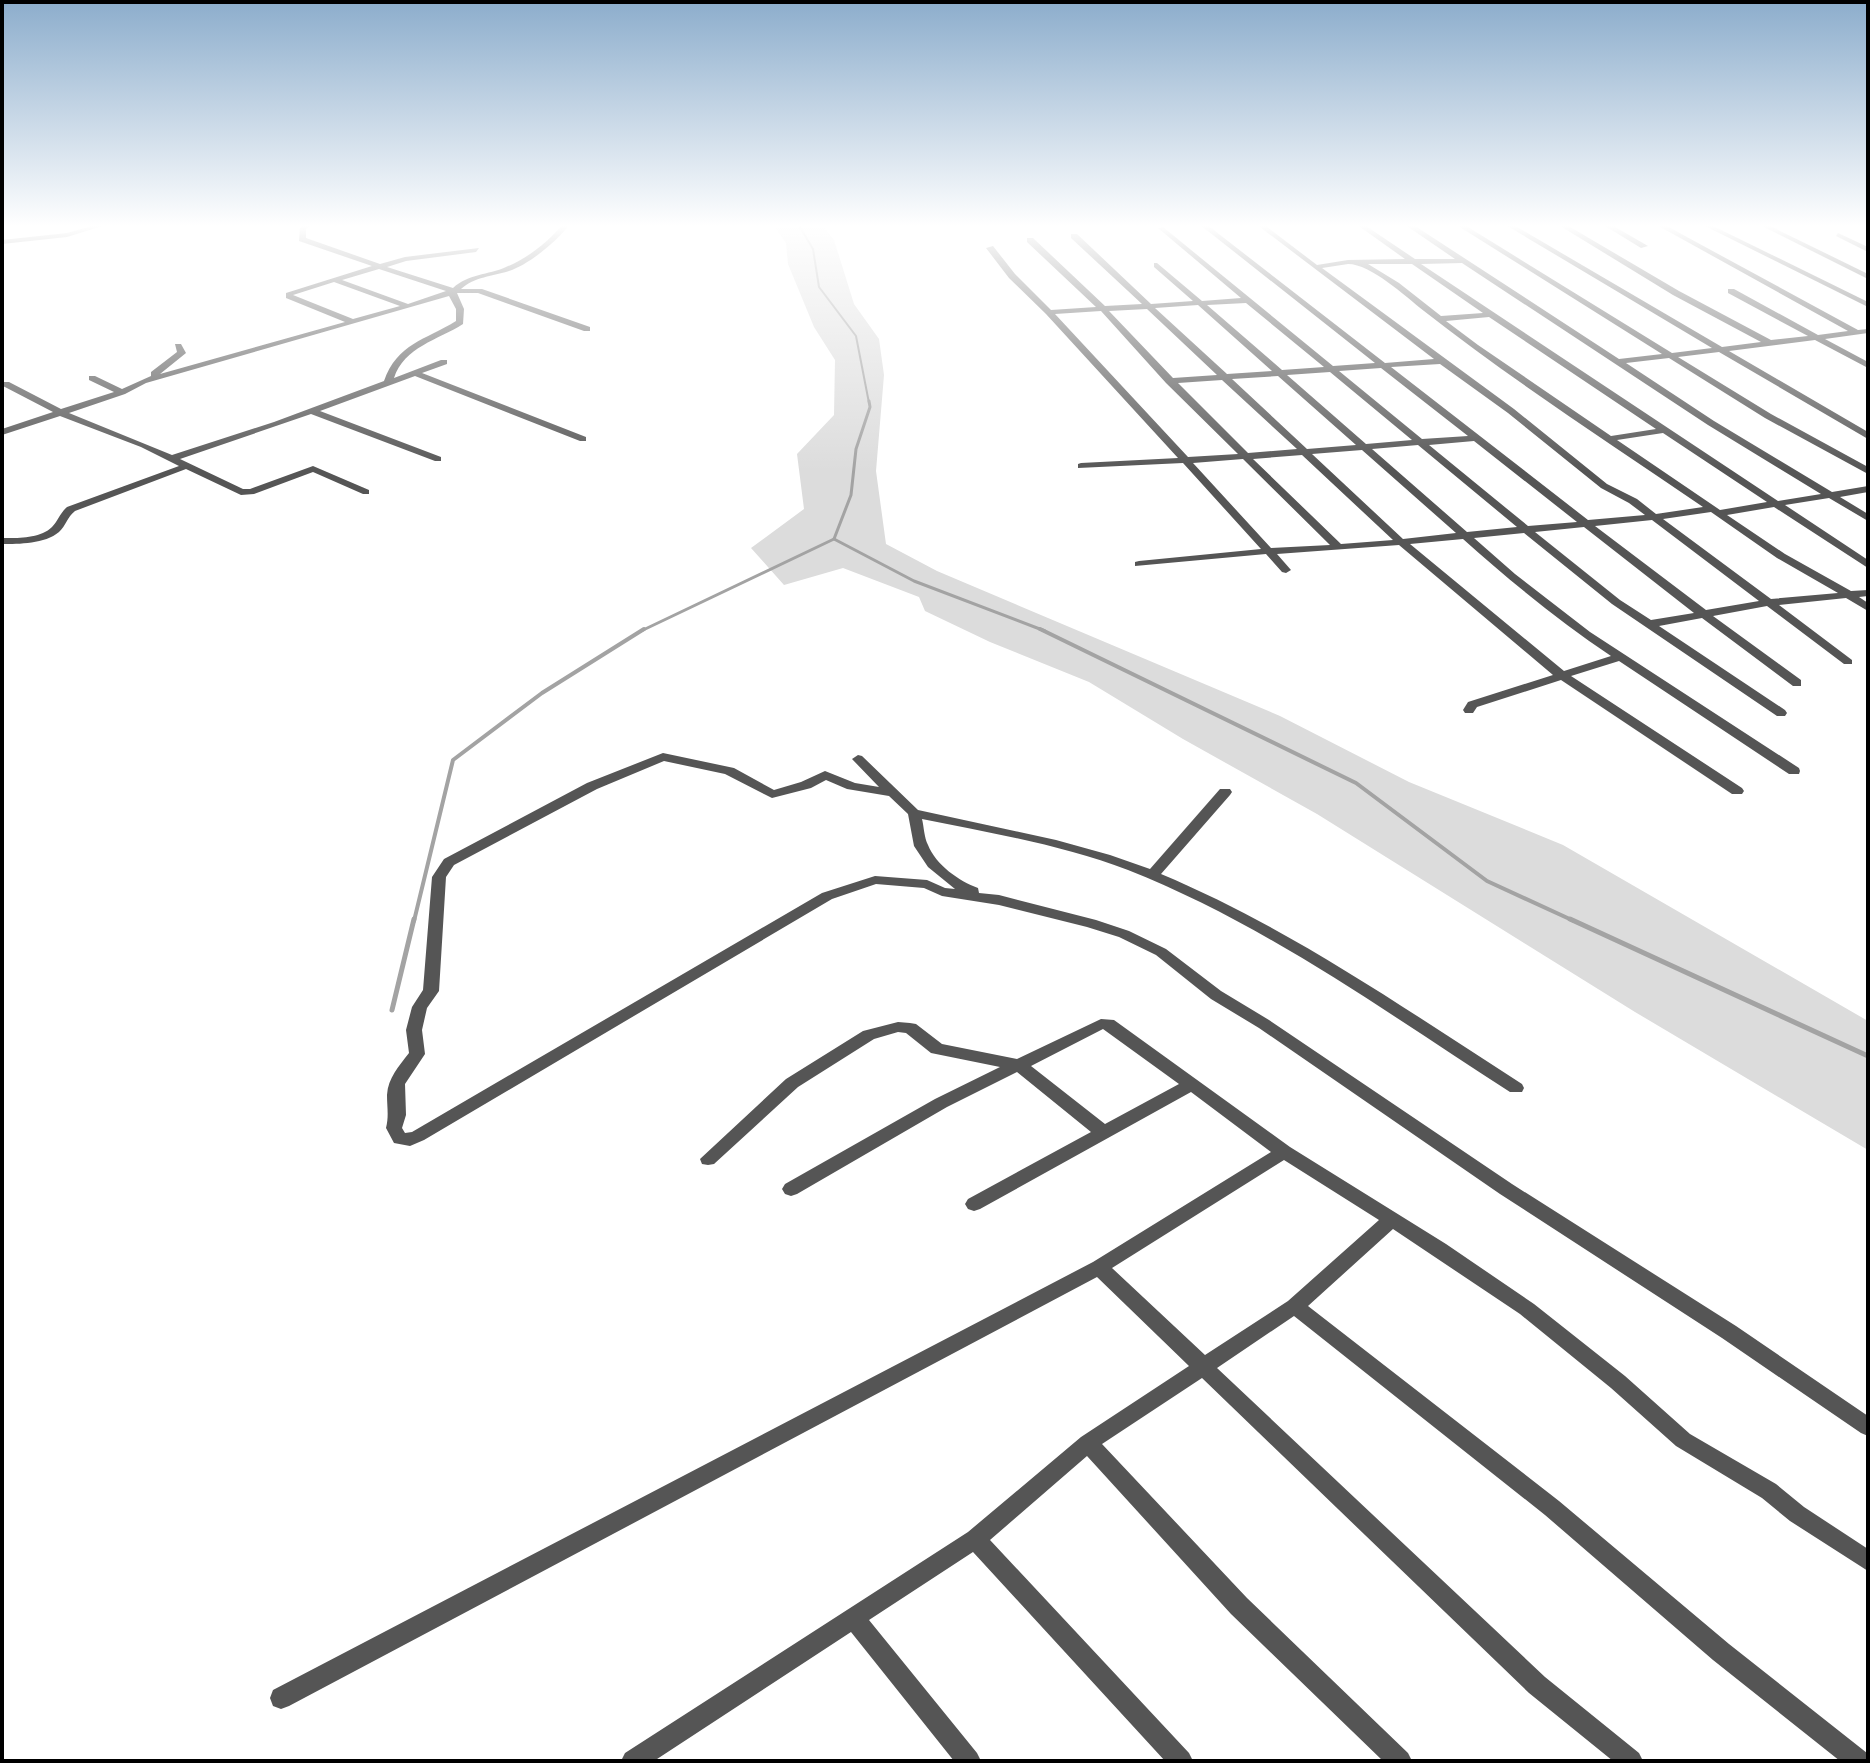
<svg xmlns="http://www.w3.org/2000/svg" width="1870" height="1763" viewBox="0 0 1870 1763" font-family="'PT Sans Narrow',sans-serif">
<rect width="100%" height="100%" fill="#fff"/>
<path fill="#dcdcdc" d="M773,224h48l13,16 20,64 25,35 5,36 -8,96 10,73 51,27 343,145 129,66 154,63 305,176v129l-233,-138 -318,-198 -134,-75 -94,-57 -99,-40 -65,-31 -6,-14 -76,-29 -59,17 -33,-37 53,-39 -7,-55 37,-39 1,-55 -21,-33 -26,-63 -2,-21z"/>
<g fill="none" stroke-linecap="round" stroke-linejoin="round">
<g stroke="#a3a3a3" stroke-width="2">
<path d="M798,224l15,25 6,38 37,49 13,67"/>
<path d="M2,226l17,-2"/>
</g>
<g stroke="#a3a3a3" stroke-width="3">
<path d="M869,401l1,6 -14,42 -5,46 -17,44 80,42 131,50"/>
<path d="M641,631l193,-92"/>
</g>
<g stroke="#a3a3a3" stroke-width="4">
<path d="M1040,629l316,154 131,98 87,40"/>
<path d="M414,921l39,-161 89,-67 102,-64"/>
</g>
<g stroke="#a3a3a3" stroke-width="5">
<path d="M1570,919l298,137"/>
<path d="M392,1010l22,-91"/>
</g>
<g fill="#555" fill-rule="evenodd">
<path d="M99,224h10l-42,13 -65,7v-4l65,-7z"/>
<path d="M304,224h7l-5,5v9l74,26 25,-7 74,-9 -3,4 -70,9 -19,6 66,21c15,-14 35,-13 53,-21 21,-8 43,-26 57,-43h7c-13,17 -40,40 -61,47 -16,5 -35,6 -48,18h21l108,38v4h-6l-106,-38h-21l7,16 -1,15c-25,16 -59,23 -69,54l47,-18h6v4l-25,9 164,64v4h-6l-165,-65 -95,35 121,46v4h-6l-124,-47 -131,45 63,30h7l63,-23 56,24v4h-6l-50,-22 -59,22 -13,1 -55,-26 -111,42c-8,6 -9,15 -16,21 -14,12 -40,12 -57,12v-6c15,0 38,1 50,-11 6,-6 8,-14 15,-20l112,-41 -38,-19 -81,-31 -58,19v-6l51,-17 -50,-26v-4h6l52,27 53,-17 -25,-12v-4h6l27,13 29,-13v-4l26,-20 -2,-8h6l5,9 -26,21 185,-52 -59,-24v-5l86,-27 -73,-25 1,-13zM379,269l67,22 -38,13 -66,-24zM334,282l66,24 -47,13 -60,-24zM449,296l7,13v12c-31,19 -59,23 -72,60l-110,41 -102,33 -103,-42 56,-19 21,-11z"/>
<path d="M1199,224h7l179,139 49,-4 -178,-135h7l54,41 31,-5 57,-1 -49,-35h7l52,35h40l-51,-35h8l207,135 43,-5 -207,-130h8l209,129 40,-5 -208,-124h8l210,123 39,-5 -88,-47 -116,-71h8l114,67 92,49 37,-4 -80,-43v-4h6l84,46 30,-4 -193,-107h8l195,106 10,-1v4l-43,6 43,23v6l-53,-28 -86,11 139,81v7l-149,-87 -41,5 93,57 97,53v7l-103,-56 -96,-60 -43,5 88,58 118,71 36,-6v6l-28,5 28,17v7l-39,-23 -44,7 83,55v8l-94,-61 -47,8 58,39 66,37 17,-1v6l-9,1 9,6v8l-22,-13 -67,7 73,55v4h-8l-77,-58 -54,10 88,64v6h-8l-91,-68 -43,8 126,84 2,3 -2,3h-8l-165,-112 -88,-71 -50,5 41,36 75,58 209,136 1,3 -1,3h-10l-170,-113 -48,15 171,112 2,3 -2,3h-10l-171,-114 -84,27 -4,6h-8l-2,-3 5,-8 85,-27 -154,-130 -122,9 14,16 -5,3 -4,-1 -16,-18 -131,12v-4l4,-1 122,-12 -78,-86 -105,5v-4l3,-1 97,-5 -132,-144 -37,-36 -23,-30 7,-2 22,28 36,36 45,-3 -69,-65v-4h6l72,68 37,-2 -71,-66v-4h6l74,70 42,-3 -39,-34v-4h3l45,38 39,-3 -83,-70 5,-1 170,139 42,-3zM1462,263l246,162 113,69 -43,7 -357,-237zM1348,264c23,0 57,32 76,47 89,70 186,132 279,196l-47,7 -19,-15 -30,-15 -93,-75 -192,-141zM1368,264h44l71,49 -42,3 -42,-33zM1246,303l78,64 -42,3 -75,-65zM1198,305l74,66 -45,3 -72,-66zM1147,309l70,66 -44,3 -64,-67zM1101,311l65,72 72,71 -50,3 -133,-143zM1489,317l167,112 -45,7 -133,-91 -32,-24zM1440,364l68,49 93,75 28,15 16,12 -57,5 -197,-153zM1381,368l87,68 -46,3 -83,-68zM1330,372l82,68 -46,4 -79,-69zM1278,376l78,69 -49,4 -75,-70zM1222,380l75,69 -49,4 -70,-70zM1663,433l104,69 -47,8 -103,-70zM1474,441l103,81 -49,4 -99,-81zM1418,445l99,82 -50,5 -95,-83zM1362,450l94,83 -53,6 -91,-85zM1302,455l91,85 -52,4 -88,-85zM1243,459l87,86 -59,3 -78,-85zM1711,512l66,46 61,35 -67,6 -108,-80zM1652,520l107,81 -53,9 -111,-84zM1584,527l110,86 -43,7 -31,-20 -85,-68zM1463,539c47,42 96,82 148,117l-47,15 -154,-127z"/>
<path d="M1602,224h8l38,22 -7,2z"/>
<path d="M1701,224h8l159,78v5z"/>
<path d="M1758,224h8l102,50v5z"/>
<path d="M1862,224h6v4z"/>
<path d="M1838,233l30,14v5l-32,-16z"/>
<path d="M663,753l71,15 40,22 27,-8 24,-11 30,12 24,4 -27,-28 6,-4 4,1 56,54 138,30 54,15 40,14 70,-80h10l2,3 -2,3 -69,79c129,54 244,135 361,210l2,4 -2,4h-12c-123,-79 -245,-168 -382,-222 -66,-25 -137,-37 -206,-51 2,8 2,18 6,26 8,20 31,36 50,43l1,5 20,2 97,25 33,11 37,18 55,42 48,29 243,164 224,142 132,90v20l-7,-3 -139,-95 -222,-144 -241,-166 -48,-29 -55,-44 -37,-18 -32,-10 -88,-22 -57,-9 -18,-8 -48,-4 -44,15 -408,241 -14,6 -16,-3 -8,-15c3,-12 1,-21 1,-33 1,-17 12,-29 22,-42l-3,-23 6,-23 11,-17 9,-113 12,-18 143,-76zM664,761l61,13 47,24 39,-10 15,-8 21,9 42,7 19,18 6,32 14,21 27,22 -10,-1 -18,-8 -52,-4 -53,17 -410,239 -7,1 -3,-5 4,-13 -1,-31 20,-30 -3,-24 5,-22 12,-17 7,-114 8,-12 143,-76z"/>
<path d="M1101,1019l13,1 176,127 156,97 88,60 91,72 65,58 86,50 28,23 64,42v22l-78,-50 -28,-23 -86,-52 -65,-58 -91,-74 -127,-85 -85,77 251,195 170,143 138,109 1,8h-28l-127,-101 -168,-145 -251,-199 -77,52 328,309 94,76 4,8h-30l-84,-68 -327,-315 -100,66 145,154 161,155 4,8h-29l-152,-147 -144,-158 -97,84 199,213 4,8h-28l-192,-209 -104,68 108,133 4,8h-27l-103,-129 -197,129h-33l4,-8 343,-221 113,-95 108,-71 -92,-89 -808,429 -8,3 -8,-3 -3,-8 3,-8 820,-428 178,-110 -80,-60 -211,117 -6,2 -6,-2 -3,-5 3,-5 123,-67 -74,-60 -70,35 -150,87 -6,2 -6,-2 -3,-5 3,-5 150,-85 65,-32 -69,-14 -25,-20 -8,-1 -24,7 -76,48 -84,77 -6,1 -6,-1 -2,-5 86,-80 77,-48 35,-9 12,1 6,1 26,20 75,15zM1103,1029l76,55 -74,40 -74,-58zM1284,1160l95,60 -91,81 -83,54 -93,-87z"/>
</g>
</g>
<linearGradient id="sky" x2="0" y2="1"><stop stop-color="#8cadcc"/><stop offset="0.48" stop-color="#fff"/><stop offset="1" stop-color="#fff" stop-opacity="0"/></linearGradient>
<rect width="1870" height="471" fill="url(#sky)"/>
<rect width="1870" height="1763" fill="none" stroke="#000000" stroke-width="8"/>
</svg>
